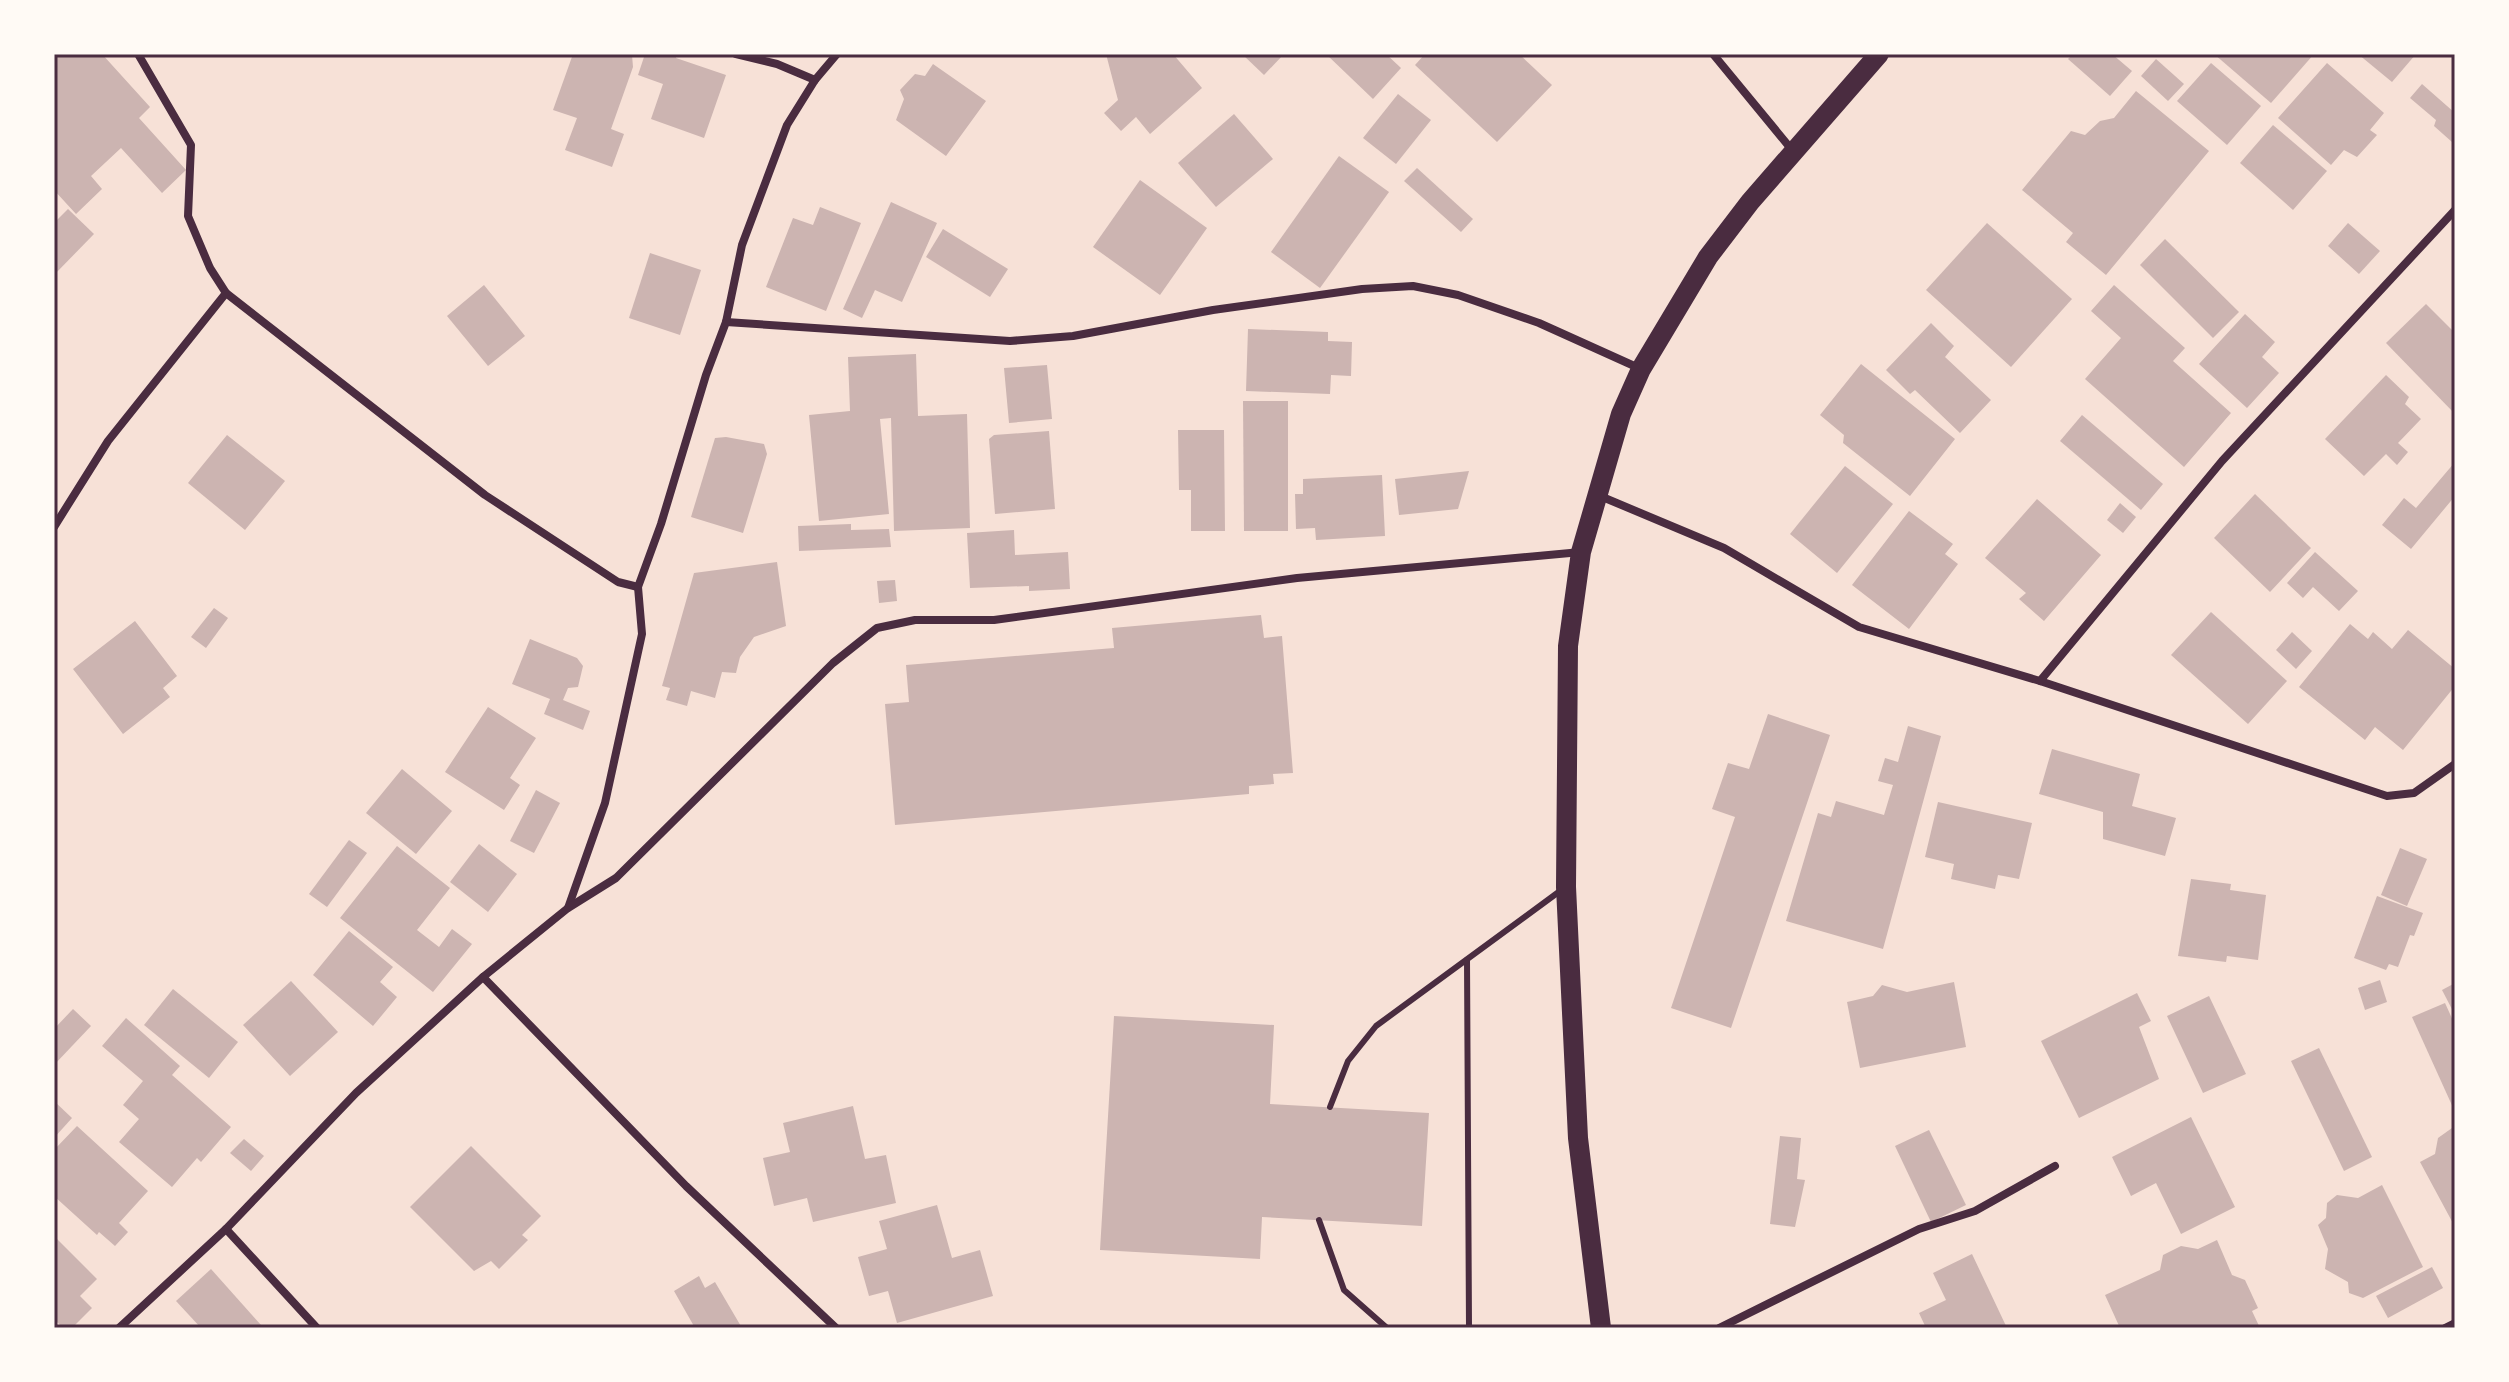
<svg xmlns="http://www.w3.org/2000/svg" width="2509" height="1382" viewBox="0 0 2509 1382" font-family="'Open Sans',sans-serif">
<rect width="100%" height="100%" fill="#f7e1d7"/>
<g fill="#ccb4b1">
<path d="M54,54h48l48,53 -11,11 47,52 -24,23 -41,-45 -30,28 11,13 -26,25 -22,-24z"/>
<path d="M573,54l59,1 1,12 -22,62 13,5 -12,33 -47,-17 12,-32 -24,-8z"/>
<path d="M645,54h32l-1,4 50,17 -22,63 -53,-19 12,-35 -25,-9z"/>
<path d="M1106,54h67l29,34 -52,46 -14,-17 -15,14 -17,-18 14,-13z"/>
<path d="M1242,54h42l-20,21z"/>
<path d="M1326,54h60l15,14 -28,31z"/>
<path d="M1425,54h94l33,31 -55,57 -82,-77z"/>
<path d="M2073,54h39l20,17 -22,25 -42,-37z"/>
<path d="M2214,54h100l-43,49z"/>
<path d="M2358,54h58l-24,28z"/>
<path d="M2156,59l28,25 -16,17 -27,-25z"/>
<path d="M2211,63l50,43 -34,39 -50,-44z"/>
<path d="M2327,63l57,50 -14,17 7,5 -20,22 -13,-7 -13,15 -53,-47z"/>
<path d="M933,64l53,37 -40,55 -50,-36 8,-21 -4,-9 15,-16 10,2z"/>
<path d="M2422,84l33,29 -3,29 -18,-16 2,-6 -26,-22z"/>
<path d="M2136,91l73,60 -103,124 -40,-33 7,-9 -51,-43 49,-59 14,4 15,-14 14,-3z"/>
<path d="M1398,94l33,26 -35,44 -33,-26z"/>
<path d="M1234,114l39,45 -57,48 -38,-44z"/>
<path d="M2273,125l54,46 -34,39 -53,-47z"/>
<path d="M1339,156l50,36 -69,96 -49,-36z"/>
<path d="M1417,168l56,51 -12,13 -57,-51z"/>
<path d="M1140,180l67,48 -47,67 -67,-48z"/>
<path d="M891,202l46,21 -35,79 -27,-12 -13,28 -19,-9z"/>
<path d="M820,207l41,16 -35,88 -60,-24 27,-69 20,7z"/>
<path d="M68,209l26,25 -40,41v-52z"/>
<path d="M1987,223l85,76 -61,68 -85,-77z"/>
<path d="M2348,223l32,28 -21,23 -31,-28z"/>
<path d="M943,229l65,40 -18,28 -64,-40z"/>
<path d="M2165,239l74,73 -26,26 -73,-73z"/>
<path d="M650,253l51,17 -21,65 -51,-17z"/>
<path d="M484,285l41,51 -37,30 -41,-50z"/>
<path d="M2114,285l71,63 -12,13 58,52 -47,54 -99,-88 36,-41 -30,-27z"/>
<path d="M2426,304l29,29v81l-69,-71z"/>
<path d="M2245,314l30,28 -13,15 17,16 -32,35 -48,-44z"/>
<path d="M1931,323l23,23 -9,11 46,43 -31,33 -45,-43 -5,4 -24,-24z"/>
<path d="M1248,329l80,3v9l24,1 -1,34 -20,-1 -1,19 -84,-3z"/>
<path d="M916,354l2,62 49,-2 3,114 -76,3 -3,-113 -11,1 9,95 -70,7 -10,-106 41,-4 -2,-54z"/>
<path d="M1861,364l94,75 -45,57 -67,-53 1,-8 -24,-20z"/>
<path d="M1047,365l5,54 -43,4 -5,-55z"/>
<path d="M2386,375l23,22 -4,7 16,15 -23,24 10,9 -11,13 -11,-11 -22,22 -39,-37z"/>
<path d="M1243,401h45v130h-44z"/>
<path d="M2082,415l81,69 -22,26 -81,-69z"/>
<path d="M1178,430h46l1,101h-34v-41h-12z"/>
<path d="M1049,431l6,78 -60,5 -6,-75 5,-4z"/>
<path d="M227,435l58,46 -40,49 -57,-47z"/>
<path d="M726,437l38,7 3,10 -24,79 -52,-16 24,-79z"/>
<path d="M2455,462v34l-44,53 -29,-24 22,-27 12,10z"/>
<path d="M1845,466l48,38 -56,69 -47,-39z"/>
<path d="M1469,471l-11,38 -59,6 -4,-36z"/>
<path d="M1382,475l3,61 -69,4 -1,-12 -19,1 -1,-35h8v-15z"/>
<path d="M2255,494l56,54 -41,44 -56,-54z"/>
<path d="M2037,499l64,56 -57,66 -25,-22 7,-6 -41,-35z"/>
<path d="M2120,503l16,14 -13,16 -16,-13z"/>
<path d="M1909,511l44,33 -8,10 13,10 -49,65 -57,-44z"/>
<path d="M851,524v6l38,-1 2,18 -92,4 -1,-25z"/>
<path d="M1014,530l1,25 53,-3 2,37 -41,2v-5l-59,2 -3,-55z"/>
<path d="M2315,552l43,39 -19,20 -26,-24 -10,11 -16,-15z"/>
<path d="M777,562l9,64 -32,11 -14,20 -4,16 -14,-1 -7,26 -24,-7 -4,15 -21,-6 4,-12 -8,-2 32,-113z"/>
<path d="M895,580l2,21 -18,2 -2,-22z"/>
<path d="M214,608l14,10 -22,30 -15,-11z"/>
<path d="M2211,612l76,69 -39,43 -77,-69z"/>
<path d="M1261,615l3,23 18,-2 11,137 -20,1 1,10 -25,2v8l-354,31 -10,-121 24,-2 -3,-37 208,-17 -2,-20z"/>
<path d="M135,621l42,55 -14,12 7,9 -47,37 -50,-65z"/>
<path d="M2350,624l18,15 5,-7 19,17 16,-19 47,39v17l-52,64 -28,-23 -10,13 -66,-53z"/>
<path d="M2292,632l20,19 -16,18 -20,-19z"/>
<path d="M530,639l47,19 6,8 -5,21 -10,1 -5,12 27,11 -7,19 -39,-16 6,-15 -38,-15z"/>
<path d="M488,707l48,31 -26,40 10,7 -16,25 -59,-38z"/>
<path d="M1768,714l62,21 -99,293 -60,-20 64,-191 -23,-8 16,-46 21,6z"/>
<path d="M1908,726l33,10 -58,213 -97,-28 32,-108 13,4 5,-16 48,14 9,-30 -15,-4 7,-23 13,4z"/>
<path d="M2052,749l88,25 -8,32 44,12 -11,38 -62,-17v-27l-64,-18z"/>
<path d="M402,769l50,42 -36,43 -50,-41z"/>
<path d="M536,790l24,13 -26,50 -24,-12z"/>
<path d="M1938,802l94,21 -13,56 -21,-4 -3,14 -44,-10 3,-15 -29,-7z"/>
<path d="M349,840l18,13 -40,54 -18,-13z"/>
<path d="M479,844l38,30 -29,38 -38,-30z"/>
<path d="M397,846l53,42 -33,42 22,17 13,-18 20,15 -39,48 -93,-74z"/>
<path d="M2400,848l27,11 -20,47 -26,-11z"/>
<path d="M2191,879l40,5 -1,6 36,5 -8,65 -31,-4 -1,6 -48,-6z"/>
<path d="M2377,896l46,17 -9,23 -4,-1 -12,32 -9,-3 -3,6 -32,-12z"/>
<path d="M349,931l44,36 -13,15 17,15 -24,29 -60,-51z"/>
<path d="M2380,980l7,22 -22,8 -7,-22z"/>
<path d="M291,981l47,51 -48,44 -47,-51z"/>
<path d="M1954,982l12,65 -106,21 -13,-66 26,-6 9,-11 25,7z"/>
<path d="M2455,983v32l-13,-25z"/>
<path d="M173,989l65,53 -29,36 -65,-53z"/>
<path d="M2137,993l14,28 -12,6 20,52 -80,39 -38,-77z"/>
<path d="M2209,996l37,78 -43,19 -36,-77z"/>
<path d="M2445,1003l10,22v87l-43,-95z"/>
<path d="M73,1009l18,17 -37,39v-36z"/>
<path d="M1114,1016l160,9 -4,79 159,9 -7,113 -160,-9 -2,42 -160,-9z"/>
<path d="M126,1018l54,48 -8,9 59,52 -30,35 -4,-4 -25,29 -53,-45 20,-23 -16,-14 20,-24 -41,-35z"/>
<path d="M2319,1048l53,109 -28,14 -53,-110z"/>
<path d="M54,1101l18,17 -18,20z"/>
<path d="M853,1106l12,53 21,-4 10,48 -83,19 -6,-24 -33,8 -11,-48 27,-6 -7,-29z"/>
<path d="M2191,1117l44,90 -54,27 -25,-51 -25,13 -19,-39z"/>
<path d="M77,1126l71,65 -29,32 9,9 -13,14 -16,-14 -2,3 -43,-39v-46z"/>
<path d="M2452,1128l3,1v98l-35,-65 15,-8 3,-16z"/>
<path d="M1929,1130l37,75 -35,17 -36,-76z"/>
<path d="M1780,1136l21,2 -4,41 8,1 -10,47 -25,-3z"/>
<path d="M244,1139l20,17 -13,15 -21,-18z"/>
<path d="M471,1146l70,70 -19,19 6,5 -29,29 -8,-8 -17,10 -64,-64z"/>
<path d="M2382,1185l41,82 -60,31 -14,-5 -1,-11 -23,-13 3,-20 -10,-24 8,-7 1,-15 10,-8 21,3z"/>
<path d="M937,1205l15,53 28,-8 13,46 -96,27 -9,-32 -19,5 -11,-39 29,-8 -8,-28z"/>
<path d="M54,1236l43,43 -17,17 12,12 -20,20h-9l-9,-9z"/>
<path d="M2217,1240l15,35 13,5 13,28 -6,3 8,17h-140l-15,-33 55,-25 3,-15 18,-9 17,3z"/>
<path d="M1972,1254l35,74h-81l-7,-15 27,-13 -13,-27z"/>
<path d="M2432,1267l11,21 -55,30 -12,-22z"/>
<path d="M211,1269l50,56 -4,3h-56l-25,-27z"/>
<path d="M699,1276l6,12 10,-6 27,46h-47l-21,-37z"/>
</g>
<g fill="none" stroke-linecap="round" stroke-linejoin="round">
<g stroke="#4a2c40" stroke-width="6">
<path d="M1467,960l2,368"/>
<path d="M1330,1107l18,-46 28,-35 184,-135"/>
<path d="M1319,1220l25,70 43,38"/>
</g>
<g stroke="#4a2c40" stroke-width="8">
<path d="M138,54l53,91 -3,71 22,52 16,25 259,202 133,87 20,5"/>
<path d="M736,54l41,10 38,16"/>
<path d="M1713,54l79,96"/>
<path d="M726,322l284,19 63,-5 140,-26 149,-21 51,-3 45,9 81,28 102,46"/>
<path d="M1600,496l124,52 135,79 181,54 347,115 27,-3 41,-29"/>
<path d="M54,527l54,-86 118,-148"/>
<path d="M2040,681l182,-220 233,-251"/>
<path d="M568,908l37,-105 37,-169 -4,-47 23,-63 45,-149 20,-53 16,-77 45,-120 28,-45 22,-26"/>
<path d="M483,977l203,209 150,142"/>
<path d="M226,1229l91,99"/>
<path d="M119,1328l107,-99 130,-136 127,-116 85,-69 48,-30 217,-215 44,-35 38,-8h79l303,-42 284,-26"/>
<path d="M1719,1328l200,-99 56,-18 80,-45"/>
<path d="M2445,1328l10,-5"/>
</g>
<path stroke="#4a2c40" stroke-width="20" d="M1601,1328l-23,-190 -12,-251 2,-241 13,-94 40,-138 20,-45 67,-112 42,-55 129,-148"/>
</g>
<rect width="2509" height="1382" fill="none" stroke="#fffaf5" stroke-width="112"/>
<rect x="56" y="56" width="2397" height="1270" fill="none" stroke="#4a2c40" stroke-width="3"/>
</svg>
